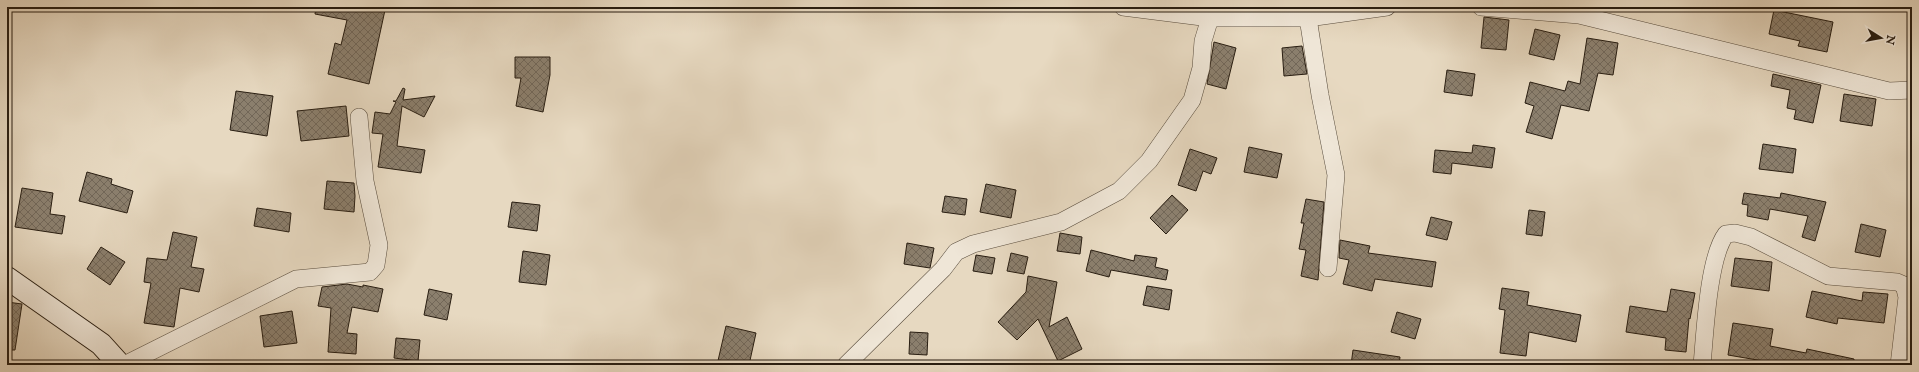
<svg xmlns="http://www.w3.org/2000/svg" width="1919" height="372" viewBox="0 0 1919 372" font-family="'IM FELL English',serif">
<defs>
<pattern id="building-cross-hatch" width="8" height="8" patternUnits="userSpaceOnUse"><rect width="8" height="8" fill="#8b7f6d"/><path d="M0 0l8 8M0 8l8-8" fill="none" stroke="#726758"/></pattern>
</defs>
<rect width="100%" height="100%" fill="#e7d9c1"/>
<filter id="stains"><feTurbulence type="fractalNoise" baseFrequency=".005" numOctaves="4"/><feColorMatrix values="0 0 0 0 .2 0 0 0 0 .09 0 0 0 0 .02 0 0 0 .5 -.17"/></filter>
<radialGradient id="worn" r=".72"><stop offset=".6" stop-color="#630" stop-opacity="0"/><stop offset="1" stop-color="#630" stop-opacity=".3"/></radialGradient>
<g fill="url(#building-cross-hatch)" stroke="#281d11">
<path d="M316,7h55l14,3 -16,74 -41,-10 7,-31 6,2 6,-25 -32,-6z"/>
<path d="M1774,10l59,12 -6,30 -29,-6 2,-5 -31,-7z"/>
<path d="M1484,17l25,3 -3,30 -25,-2z"/>
<path d="M1535,29l25,6 -6,25 -25,-6z"/>
<path d="M1587,38l31,5 -5,32 -15,-2 -9,38 -28,-6 -9,34 -26,-7 8,-26 -9,-3 5,-21 35,9 3,-10 12,3z"/>
<path d="M1214,42l22,6 -10,41 -19,-5z"/>
<path d="M1302,46l5,28 -23,2 -2,-28z"/>
<path d="M515,57h35v18l-7,37 -27,-6 5,-28h-6z"/>
<path d="M1447,70l28,4 -3,22 -28,-4z"/>
<path d="M1773,74l48,11 -8,38 -19,-4 2,-9 -9,-2 3,-18 -19,-4z"/>
<path d="M403,88l2,1 -2,11 32,-4 -11,21 -22,-11 -5,40 28,4 -4,23 -43,-6 5,-33 -11,-1 3,-21 15,2 6,-12 -3,-1h3z"/>
<path d="M236,91l37,5 -6,40 -37,-6z"/>
<path d="M1844,94l32,5 -4,27 -32,-5z"/>
<path d="M346,106l3,30 -48,5 -4,-30z"/>
<path d="M1763,144l33,5 -3,24 -34,-4z"/>
<path d="M1473,145l22,3 -3,20 -40,-5 -1,11 -18,-2 2,-22 37,3z"/>
<path d="M1249,147l33,7 -5,24 -33,-6z"/>
<path d="M1190,149l27,9 -6,16 -8,-3 -7,20 -18,-6z"/>
<path d="M87,172l25,7 -1,5 22,7 -6,22 -48,-12z"/>
<path d="M327,181l27,2 1,13 -1,16 -30,-3z"/>
<path d="M986,184l30,6 -5,28 -31,-6z"/>
<path d="M22,188l31,5 -3,21 15,2 -3,18 -47,-7z"/>
<path d="M1744,193l36,5 1,-5 45,9 -11,39 -13,-4 6,-21 -38,-7 -2,11 -21,-4 1,-11 -6,-1z"/>
<path d="M1172,195l16,15 -22,24 -16,-16z"/>
<path d="M945,196l22,3 -2,16 -23,-3z"/>
<path d="M1306,199l18,3 -6,78 -17,-4 5,-26 -7,-1 5,-26h-3z"/>
<path d="M512,202l28,3 -3,26 -29,-4z"/>
<path d="M257,208l34,5 -2,19 -35,-6z"/>
<path d="M1529,210l16,2 -3,24 -16,-2z"/>
<path d="M1431,217l21,5 -5,18 -21,-5z"/>
<path d="M1861,224l25,6 -6,27 -25,-5z"/>
<path d="M173,232l24,5 -6,30 13,2 -5,23 -19,-4 -6,39 -30,-4 7,-40 -7,-1 3,-24 20,2z"/>
<path d="M1060,233l22,4 -2,17 -23,-3z"/>
<path d="M1340,240l30,6 -2,7 68,9 -4,25 -57,-8 -3,12 -29,-7 6,-24 -10,-2z"/>
<path d="M907,243l27,5 -4,20 -26,-4z"/>
<path d="M101,247l24,15 -15,23 -23,-16z"/>
<path d="M1091,250l43,11 1,-6 22,3 -2,9 13,3 -2,10 -55,-10 -2,7 -23,-6z"/>
<path d="M523,251l27,4 -4,30 -27,-3z"/>
<path d="M1011,253l17,4 -4,17 -17,-3z"/>
<path d="M976,255l19,3 -3,16 -19,-3z"/>
<path d="M1735,258l37,4 -3,29 -38,-5z"/>
<path d="M1028,276l29,6 -8,45 18,-10 15,32 -24,12 -20,-42 -21,21 -19,-18 28,-30z"/>
<path d="M347,284l16,3v-2l20,4 -5,23 -26,-5 -5,26 10,1 -1,20 -28,-2 3,-44 -13,-2 4,-19z"/>
<path d="M1147,286l25,4 -3,20 -26,-5z"/>
<path d="M1502,288l27,4 -2,13 54,10 -5,27 -47,-10 -3,24 -26,-3 5,-43 -6,-1z"/>
<path d="M429,289l23,5 -5,26 -23,-5z"/>
<path d="M1671,289l24,4 -5,26 -1,-1 -3,34 -21,-2 1,-12 -40,-6 4,-26 37,6z"/>
<path d="M1812,291l50,10 1,-9 25,2 -4,29 -46,-5 -1,6 -31,-7z"/>
<path d="M7,302l15,2 -7,46h-8z"/>
<path d="M292,311l5,32 -33,4 -4,-31z"/>
<path d="M1397,312l24,7 -6,20 -24,-7z"/>
<path d="M1733,323l40,6 -3,17 36,7 1,-4 47,10v6h-79v-2l-47,-8z"/>
<path d="M726,326l30,7 -7,32h-32z"/>
<path d="M910,332l18,1 -1,22 -18,-1z"/>
<path d="M396,338l24,2 -2,21 -24,-3z"/>
<path d="M1353,350l47,7 -1,8h-48z"/>
</g>
<g fill="none" stroke-linecap="round" stroke-linejoin="round">
<defs>
<g id="street">
<path d="M1123,7l87,11h98l79,-11"/>
<path d="M1481,7l98,8 310,76 23,-1"/>
<path d="M1308,18l12,77 16,80 -8,93"/>
<path d="M124,365l172,-86 74,-7 6,-7 3,-20 -14,-64 -6,-64"/>
<path d="M846,365l97,-96 13,-17 17,-8 88,-22 58,-31 30,-30 43,-61 9,-32 2,-27 7,-23 1,-11"/>
<path d="M1702,365c3,-31 6,-107 24,-131l9,-1 16,4 77,39 69,6 7,3 3,12 -8,68"/>
</g>
<path id="secondary" d="M7,278l94,66 19,21"/>
</defs>
<use href="#street" stroke="#584c3d" stroke-width="18"/>
<use href="#secondary" stroke="#281d11" stroke-width="24"/>
<use href="#street" stroke="#efe6d7" stroke-width="17"/>
<use href="#secondary" stroke="#efe6d7" stroke-width="22"/>
</g>
<rect width="1919" height="372" fill="none" stroke="#e7d9c1" stroke-width="24"/>
<rect x="8" y="8" width="1903" height="356" fill="none" stroke="#281d11" stroke-width="2"/>
<rect x="12" y="12" width="1895" height="348" fill="none" stroke="#281d11"/>
<g transform="translate(1881 38) rotate(101)" stroke="#efe6d7" stroke-width="3" paint-order="stroke">
<path d="M0-3L7 15L0 10L-7 15Z" fill="#281d11"/>
<text y="-6" font-size="11" font-weight="bold" text-anchor="middle" fill="#281d11">N</text>
</g>
<rect width="100%" height="100%" filter="url(#stains)"/>
<rect width="100%" height="100%" fill="url(#worn)"/>
</svg>
